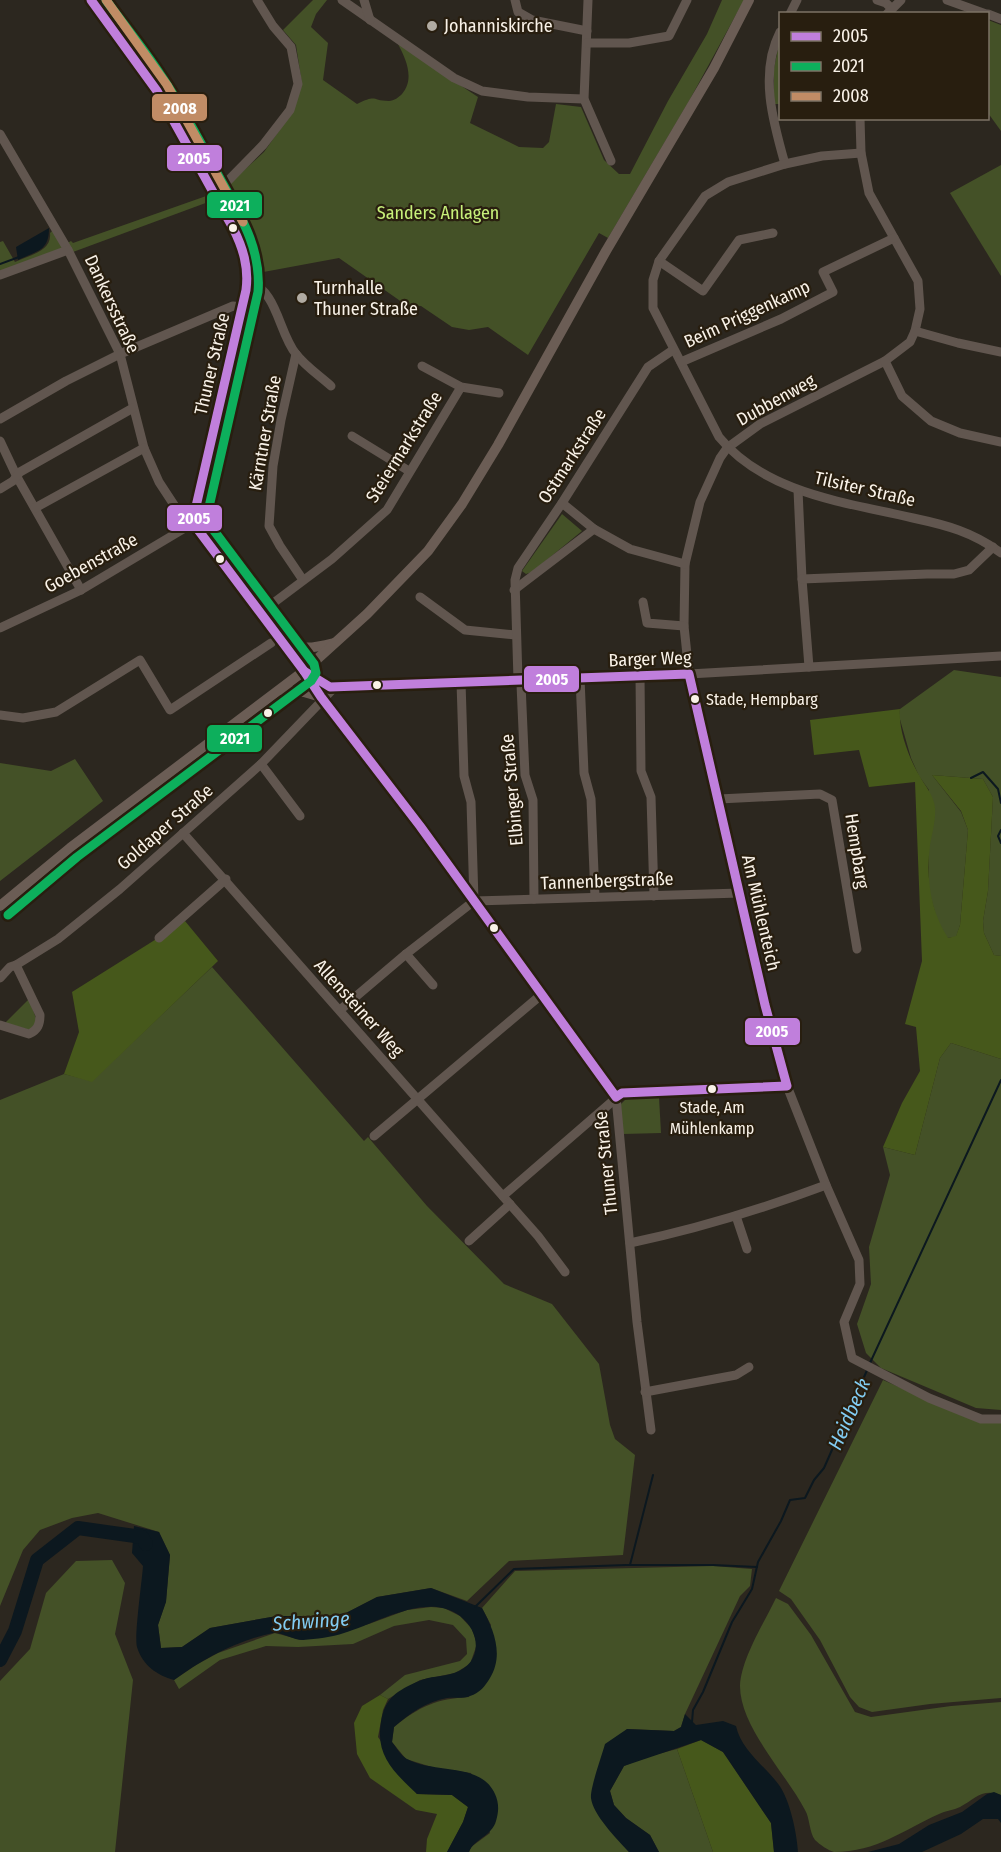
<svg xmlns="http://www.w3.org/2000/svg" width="1001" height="1852" viewBox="0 0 1001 1852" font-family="'Fira Sans Condensed',sans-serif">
<rect width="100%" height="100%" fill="#2c271f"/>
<g fill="#445127">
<path d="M313,0h14l-11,14 -5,13 17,16 -5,37 34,24c21,-10 14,-3 32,-3 5,0 10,-4 13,-7 13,-15 4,-35 -4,-50l80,53 -8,26 49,24 24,1 6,-6 7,-38 25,3 23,53 15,14h11l38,-73 39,-67 15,-34h22l-55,101 -81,137 -9,-5 -71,122 -40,-28 -19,3 -17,-3 -31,-21 -15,-1 -67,-47 -86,16c-3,-37 -17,-54 -27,-87l38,-35 29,-41 9,-27 -6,-39 -13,-15z"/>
<path d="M988,20l13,5v106l-13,-18z"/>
<path d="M780,39v65h-6v-36z"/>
<path d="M1001,165v111l-51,-83z"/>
<path d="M209,195l2,6 -138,51 -73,19v-29l3,-1 12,21c14,-7 37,-10 35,-29l3,-3 9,16 9,-5 2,2z"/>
<path d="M562,514l20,17 -50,41 -6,2 -4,-3z"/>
<path d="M954,670l47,7v279l-7,-1 -10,-22 -1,-12 5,-30 5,-94 -10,-18 -51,-4 29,37 7,18 -8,95 -4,12 -9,1 -9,-15 -9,-32v-101l-10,-14 -8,-18 -12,-42 1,-7z"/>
<path d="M75,759l28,42 -103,80v-118l51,8z"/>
<path d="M212,967l152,174 4,-4 59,69 77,78 48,20 47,60 11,61 5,14 20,16 -12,100 -114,6 -42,40 -36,-13 -54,9 -31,16 -18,3h-51l-67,12 -28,19 -21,1 -3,-23 8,-24 4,-46 -11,-23 -61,-19 -26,5 -32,12 -17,20 -23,56v-506l64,-26 28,7z"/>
<path d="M29,999l8,22 -7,9 -25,-7z"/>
<path d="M951,1043l50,16v351l-25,-2 -95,-40 -15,-15 -9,-29 14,-40 -2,-37 21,-72 -7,-28 32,8 25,-97z"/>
<path d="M659,1097l2,36 -38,1 -3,-29 6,-6z"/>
<path d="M883,1380l96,42 22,1v275l-71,6 -58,8 -13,-5 -9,-10 -30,-57 -29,-41 -12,-8z"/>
<path d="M112,1560l13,23 -10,51 18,46 -18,172h-115v-171l30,-32 16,-56 30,-32z"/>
<path d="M713,1566l39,3 -2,17 -10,10 -55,118 -4,13 -7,4 -47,-2 -36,68 5,14 33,41h-160l2,-5 19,-14 -19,-60 -36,-5 -29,-9 -14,-17 2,-15c26,-21 42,-28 75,-30l22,-72 -9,-17 33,-37z"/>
<path d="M776,1598l12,6 23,31 44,77 16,5 80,-11 50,-4v93c-19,-7 -26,4 -41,12 -6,3 -15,4 -21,7 -36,16 -62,38 -105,38 -5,-1 -15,-8 -19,-12 -6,-8 -5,-22 -10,-30 -18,-35 -65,-83 -65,-124 1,-27 24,-63 36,-88z"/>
<path d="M431,1607l13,1 16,8 12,13 5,15 -7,20 -15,9 -35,7 -32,19 -8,-4 25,-20 55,-14 7,-7 -1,-15 -13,-14 -24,-5 -35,6 -41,18 -55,3 -32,-1 -46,14 -41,29 -5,-9 22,-15 22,-12 57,-20 26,7 68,-16 38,-14z"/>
<path d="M677,1749l36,103h-54l-9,-17 -24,-17 -12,-13 -4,-14 14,-25 19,-8z"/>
</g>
<g fill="#46581b">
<path d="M900,709c-2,20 9,49 19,66 6,11 15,20 16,33 1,11 -3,26 -5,37 -4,33 0,65 18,93l8,-2 4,-11 8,-95 -7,-19 -29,-36 51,4 10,18 -5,94 -5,30 1,12 10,22 7,1v103l-50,-16 -11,15 -25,97 -32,-8 19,-44 18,-32 -4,-44 -11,-3 17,-63 -7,-179 -46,5 -10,-37 -45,5 -4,-35z"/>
<path d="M185,921l33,40 -126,121 -28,-8 15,-42 -7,-40z"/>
<path d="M380,1695l8,4 -5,11 -5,27 39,57 35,1 16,12 -5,15 -16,30h-21l1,-13 10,-25 -21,-4 -46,-32 -13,-24 -3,-31 8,-17z"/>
<path d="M701,1740l22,12 48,71 3,29h-61l-36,-103z"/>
</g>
<g fill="#0c181f">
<path d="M49,228c0,24 -13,23 -31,32l-2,-13z"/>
<path d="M134,1526l25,6 11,23 -4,47 -8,23 3,23 21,-1 28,-19 67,-12h51l18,-3 31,-16 54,-9 51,20c12,22 22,47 8,70 -5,8 -10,15 -20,18 -7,3 -16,1 -23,2 -21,4 -37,15 -53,29l-2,15c4,5 9,14 15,17 27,15 74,3 88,35 4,9 4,17 1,27 -4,15 -22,18 -27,31h-22l16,-30 5,-15 -16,-12 -35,-1c-22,-21 -42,-38 -36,-72 4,-25 16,-31 38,-41 10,-5 24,-4 35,-8 28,-9 28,-40 6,-57 -32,-25 -83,7 -116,17 -12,4 -28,6 -41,7 -10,0 -21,-8 -30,-7 -35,7 -70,26 -99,47 -17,-5 -31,-14 -37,-33 -3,-10 5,-66 6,-81l-11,-13z"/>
<path d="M685,1714l11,11 27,-4 13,5c5,24 29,40 43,59 11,15 18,49 19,67h-24l-3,-29 -48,-71 -22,-12 -77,26 -14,25 4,14 12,13 24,17 9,17h-30c-12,-13 -36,-37 -38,-54 -1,-10 11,-43 14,-54l22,-15 47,2 7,-4z"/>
<path d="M994,1792l7,3v28l-3,-4h-15l-22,15 -39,18h-54l31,-8 30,-19 33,-13 25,-18z"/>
</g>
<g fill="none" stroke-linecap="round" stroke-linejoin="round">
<g stroke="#0c181f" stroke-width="2">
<path d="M0,264l19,-7"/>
<path d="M971,778l12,-6 15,17 3,14"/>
<path d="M1001,830l-3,6 3,7"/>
<path d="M870,1363l131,-283"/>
<path d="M630,1565l23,-90"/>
<path d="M475,1607l39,-38 112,-4h87l44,2"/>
<path d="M692,1722l1,-12 10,-18 29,-70 20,-33 6,-27 23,-41 9,-21 15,-2 9,-18 10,-12 44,-100"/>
</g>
<path stroke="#0c181f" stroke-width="14" d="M0,1660l15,-29 22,-71 41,-32 64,9 4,7"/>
<g stroke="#61564f" stroke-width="9">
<path d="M91,0l66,91 76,137c10,20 17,39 13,62l-52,225 2,12 108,144 17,26 99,129 196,271 21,225 14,108"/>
<path d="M342,0l112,78 28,13 46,6 56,2"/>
<path d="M364,0l6,20"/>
<path d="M515,0l3,12 14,8 55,11"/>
<path d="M588,0l-4,99 27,62"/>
<path d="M877,0l9,3 5,5"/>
<path d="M947,0l39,14"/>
<path d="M790,14l7,-14"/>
<path d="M887,14l14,-14"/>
<path d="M988,14l13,5"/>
<path d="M780,32c-21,41 -7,90 5,132"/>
<path d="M587,43h42l40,-7 18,-36"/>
<path d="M860,118l1,35 8,40 49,88 2,28 -5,22 -5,11 -25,19 -125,63 -33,24 -7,10 -20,44 -15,62 -1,62 5,48 76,331 22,81 39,99 33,75 1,24 -16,38 8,36 77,40 52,21h20"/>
<path d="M0,134l68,116 52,104 24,94 15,34 23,35 12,3"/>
<path d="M861,153l-39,3 -37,8 -57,18 -23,14 -46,65 -6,19v28l66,129c47,57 126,65 194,81 33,7 60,14 88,35"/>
<path d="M215,194l48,-49 27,-35 8,-26 -7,-37 -18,-21 -16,-26"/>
<path d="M659,261l44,30 36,-51 34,-7"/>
<path d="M0,275l68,-25"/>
<path d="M247,281c31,9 31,51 49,73 9,12 24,22 35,32"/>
<path d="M915,331l43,12 43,9"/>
<path d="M296,354l-15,66 -8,46 -4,60 11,20 23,34"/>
<path d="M885,361l17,35 29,25 29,12 41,9"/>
<path d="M681,362l100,-43 52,-27 -10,-20 71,-34"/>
<path d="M422,366l39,21 38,6"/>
<path d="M0,419l66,-38 54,-27 113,-48 9,1"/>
<path d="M352,436l57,35"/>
<path d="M0,441l17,36 64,113"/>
<path d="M0,489l13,-8 7,-9 113,-64"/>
<path d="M798,490l4,89 7,88"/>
<path d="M562,503l32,26 36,20 55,15"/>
<path d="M35,508l109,-60"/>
<path d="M802,579l125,-5h27l15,-4 24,-23"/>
<path d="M514,590l80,-61"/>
<path d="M420,597l45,33 51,5"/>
<path d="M643,602l4,21 37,3"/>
<path d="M260,613l72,-54 55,-49 74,-123"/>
<path d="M0,628l81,-38 104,-62 9,-8"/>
<path d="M304,671l26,16 27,-2 332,-11 312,-18"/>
<path d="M640,676l1,95 10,26 3,99"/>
<path d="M580,678l4,95 7,26 4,98"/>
<path d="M461,682l3,94 7,26 3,99"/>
<path d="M0,715l23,3 33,-6 84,-52 30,50 101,-67"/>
<path d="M261,764l39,52"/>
<path d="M719,799l101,-5 12,6 25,149"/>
<path d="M183,833l355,403 27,36"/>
<path d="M534,899l-1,-99 -8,-25 -4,-91 -3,-4 -3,-100 3,-12 44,-65 86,-136 25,-17"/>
<path d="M474,901l266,-8"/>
<path d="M159,938l67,-59"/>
<path d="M406,954l27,31"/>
<path d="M16,965l42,-26 62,-50 141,-125 74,-77"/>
<path d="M0,978l10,-11 6,-2 24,50c0,9 -2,15 -11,19l-29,-9"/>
<path d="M340,1010l66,-56 68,-53"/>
<path d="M374,1136l167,-141"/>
<path d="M503,1196l119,-103 165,-7"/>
<path d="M736,1216l11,33"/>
<path d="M469,1241l41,-37"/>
<path d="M630,1243c67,-14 132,-34 196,-58"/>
<path d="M645,1392l91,-17 13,-8"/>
</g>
<g stroke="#6b5d55" stroke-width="10">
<path d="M278,637c22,14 32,12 56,6"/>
<path d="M280,690l24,2 17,5"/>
<path d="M0,906l70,-58 234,-177 63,-57 61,-63 34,-47 36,-59 108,-194 108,-183 35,-68"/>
</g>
<defs>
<g id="bus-1">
<path d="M91,0l66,91 76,137c10,20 16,39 13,62l-52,225 2,12 108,144"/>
<path d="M304,671l26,16 359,-13 76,331 22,81 -165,7 -6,4 -196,-271 -99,-129z"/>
</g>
<path id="bus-2" d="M8,915l69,-58 234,-176 5,-8 -2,-9 -108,-144 52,-228c4,-47 -22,-83 -43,-123 -18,-32 -34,-65 -55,-95 -17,-26 -36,-49 -54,-74"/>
<path id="bus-3" d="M106,0l61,85 76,137"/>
</defs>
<use href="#bus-1" stroke="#281e0f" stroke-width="14"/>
<use href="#bus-2" stroke="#281e0f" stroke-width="14"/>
<use href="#bus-3" stroke="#281e0f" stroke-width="14"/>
<use href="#bus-1" stroke="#c07fdc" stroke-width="9"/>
<use href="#bus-2" stroke="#0daf5c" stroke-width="9"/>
<use href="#bus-3" stroke="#c18c65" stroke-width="9"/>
</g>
<g fill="#b1aba2" stroke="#281e0f" stroke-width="2">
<circle cx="432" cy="26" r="6"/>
<circle cx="302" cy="298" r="6"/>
</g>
<g fill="#f9f2e8" stroke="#281e0f" stroke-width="2">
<circle cx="233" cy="228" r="5"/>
<circle cx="220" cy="559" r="5"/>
<circle cx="377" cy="685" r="5"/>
<circle cx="695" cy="699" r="5"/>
<circle cx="268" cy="713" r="5"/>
<circle cx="494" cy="928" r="5"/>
<circle cx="712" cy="1089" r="5"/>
</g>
<g text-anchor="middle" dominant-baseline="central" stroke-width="4.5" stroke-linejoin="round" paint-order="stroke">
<g font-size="16" fill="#f9f2e8" stroke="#281e0f" text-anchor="start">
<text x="706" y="699">Stade, Hempbarg</text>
<text x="712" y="1107" text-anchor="middle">Stade, Am<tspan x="712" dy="21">Mühlenkamp</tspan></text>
</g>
<g font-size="18" fill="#f9f2e8" stroke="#281e0f" text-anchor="start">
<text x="444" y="26">Johanniskirche</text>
<text x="314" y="288">Turnhalle<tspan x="314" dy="21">Thuner Straße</tspan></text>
</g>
<g font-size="18" fill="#c7ef7a" stroke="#281e0f">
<text x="438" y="213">Sanders Anlagen</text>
</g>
<g font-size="18" fill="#f9f2e8" stroke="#281e0f">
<text transform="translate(112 304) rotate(65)">Dankersstraße</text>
<text transform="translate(747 314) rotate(-25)">Beim Priggenkamp</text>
<text transform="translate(212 364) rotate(-77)">Thuner Straße</text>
<text transform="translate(776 400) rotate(-29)">Dubbenweg</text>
<text transform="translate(265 433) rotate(-80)">Kärntner Straße</text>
<text transform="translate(404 447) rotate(-58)">Steiermarkstraße</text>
<text transform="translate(572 456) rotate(-57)">Ostmarkstraße</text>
<text transform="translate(865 489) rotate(13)">Tilsiter Straße</text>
<text transform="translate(91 563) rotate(-29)">Goebenstraße</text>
<text transform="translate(650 659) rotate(-2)">Barger Weg</text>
<text transform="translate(512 790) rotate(-95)">Elbinger Straße</text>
<text transform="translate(165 827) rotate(-41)">Goldaper Straße</text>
<text transform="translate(857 851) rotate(81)">Hempbarg</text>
<text transform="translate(607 881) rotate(-2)">Tannenbergstraße</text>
<text transform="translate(761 913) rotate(77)">Am Mühlenteich</text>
<text transform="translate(359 1008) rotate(48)">Allensteiner Weg</text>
<text transform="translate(606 1163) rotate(-96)">Thuner Straße</text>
</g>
<g font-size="20" font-style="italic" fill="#82ccf2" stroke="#281e0f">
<text transform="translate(849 1414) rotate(-66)">Heidbeck</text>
<text transform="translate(311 1621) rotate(-4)">Schwinge</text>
</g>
</g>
<g stroke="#281e0f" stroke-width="2">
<rect x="151" y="93" width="57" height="29" rx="6" fill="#c18c65"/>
<rect x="166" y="144" width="57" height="28" rx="6" fill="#c07fdc"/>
<rect x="206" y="191" width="57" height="28" rx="6" fill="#0daf5c"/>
<rect x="166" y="504" width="57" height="28" rx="6" fill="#c07fdc"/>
<rect x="523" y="665" width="57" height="28" rx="6" fill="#c07fdc"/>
<rect x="206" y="724" width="57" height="29" rx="6" fill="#0daf5c"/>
<rect x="744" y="1017" width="57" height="29" rx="6" fill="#c07fdc"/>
</g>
<g font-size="16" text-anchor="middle" font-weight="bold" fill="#fff">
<text x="180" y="114">2008</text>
<text x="194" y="164">2005</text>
<text x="235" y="211">2021</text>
<text x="194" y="524">2005</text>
<text x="552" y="685">2005</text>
<text x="235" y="744">2021</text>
<text x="772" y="1037">2005</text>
</g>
<rect x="779" y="12" width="210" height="108" fill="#281e0f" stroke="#7c7366" stroke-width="1.5"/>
<rect x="791" y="32" width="30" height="9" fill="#c07fdc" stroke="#7c7366" stroke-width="1.5"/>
<text x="833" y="42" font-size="18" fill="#f9f2e8">2005</text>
<rect x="791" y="62" width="30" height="9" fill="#0daf5c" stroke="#7c7366" stroke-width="1.5"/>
<text x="833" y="72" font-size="18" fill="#f9f2e8">2021</text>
<rect x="791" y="92" width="30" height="9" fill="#c18c65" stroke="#7c7366" stroke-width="1.5"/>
<text x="833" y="102" font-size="18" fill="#f9f2e8">2008</text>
</svg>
